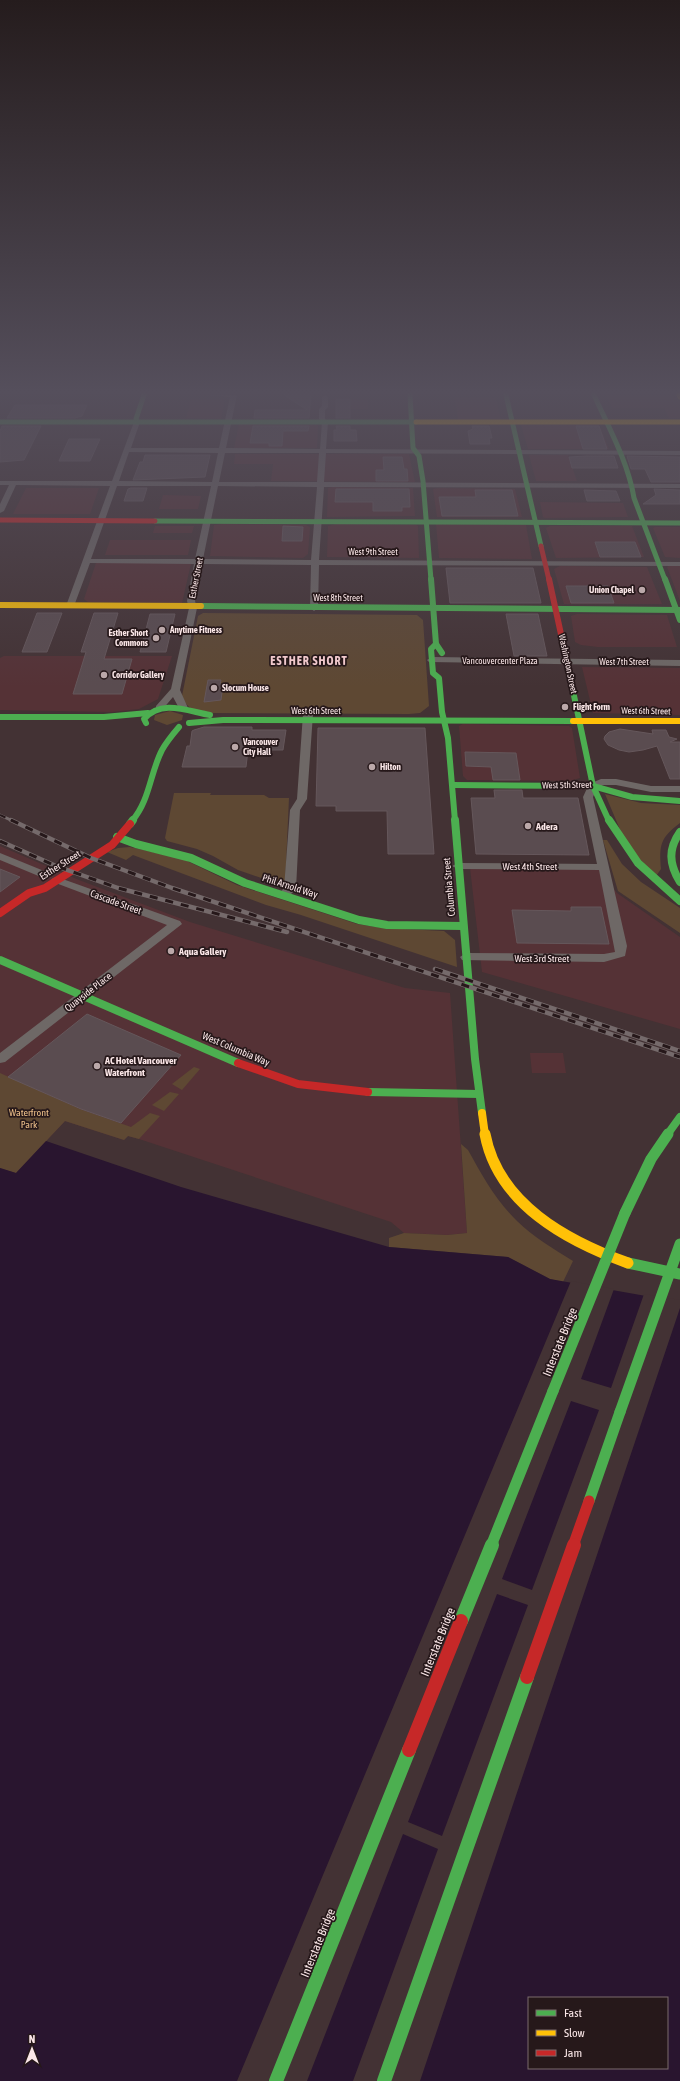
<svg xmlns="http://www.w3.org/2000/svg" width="680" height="2081" viewBox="0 0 680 2081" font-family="'Asap Condensed',sans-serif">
<rect width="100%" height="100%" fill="#433234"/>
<g fill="#553236">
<path d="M606,395h66l1,2 7,1v20h-11l-5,-10h-52z"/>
<path d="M455,397l41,1 5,22h-43z"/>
<path d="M191,399h34l-4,20 -35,-1z"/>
<path d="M337,399l31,1v9h-32z"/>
<path d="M239,424l79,1 -1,23h-83z"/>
<path d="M521,425h78l10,24h-81z"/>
<path d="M235,454h174l6,28 -144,-1 2,-17h-39z"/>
<path d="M529,455h39l9,26h-41z"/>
<path d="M332,487l81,1 2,28 -88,1 1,-29z"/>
<path d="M26,488h73l-9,26h-77z"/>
<path d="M438,488l77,1 7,28h-85l-4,-28z"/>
<path d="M163,495l38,1 -3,13h-39z"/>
<path d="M540,502l83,1 5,14 -83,1 -2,-1z"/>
<path d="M223,524l83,1 4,2 -2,27 -5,4 -93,-2 4,-31z"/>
<path d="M337,524l79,1 2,1 1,32 -92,-1 1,-31z"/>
<path d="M436,524l90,1 6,34 -93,-1z"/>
<path d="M155,526h39l-2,7h-39z"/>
<path d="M550,526h82l12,31 -88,1 -10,-30z"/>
<path d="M655,527h25v31l-15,-1 -12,-29z"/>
<path d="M110,540h81l-3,15h-83z"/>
<path d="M187,562l4,2 -1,4 -8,35 -94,-1 -4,-3 12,-36z"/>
<path d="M560,566l87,1 15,37h-98l-10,-35z"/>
<path d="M669,566h11v35l-13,-34z"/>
<path d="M577,614l90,1 10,32h-79l-17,-2 -6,-3 -4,-26z"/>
<path d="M4,656h168l-14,43 -19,10 -27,3 -112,-2v-52z"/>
<path d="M582,667l98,1v47l-87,-2z"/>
<path d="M463,724l106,2 3,2 8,50 -10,3 -103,-1 -4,-4 -4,-50z"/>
<path d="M0,846l79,34 111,42 215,66 45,5 17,240 -20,2 -43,-2 -13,-11 -252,-83 -11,-3 -4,4 -59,-19 -49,52 -16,-5z"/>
<path d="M470,868l139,1 4,19 4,5 63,44v92l-198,-57z"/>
<path d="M530,1053h33l3,20h-34z"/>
</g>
<g fill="#5e4833">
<path d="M203,613l214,2 6,5 6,86 -9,7 -11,1 -200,-1c-14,-3 -21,-2 -27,-17l16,-80z"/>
<path d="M170,711l13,4 -1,5 -15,5 -13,-5 1,-5z"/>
<path d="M174,793h37l-1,2h54l5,3h20l-4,88 -47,-16 -25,-14 -16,-7 -30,-8 -2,-3z"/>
<path d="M605,794l36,9 39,2v18c-20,15 -21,22 -19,46l-5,7 -29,-30z"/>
<path d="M603,840h4l15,24 19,18 39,26v25l-62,-42z"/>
<path d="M130,847l53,12 54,26 120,39 25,4 62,3 11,9 2,27 -156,-52 -35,-10 -133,-50 -7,5 -19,-8 11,-4z"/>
<path d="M194,1067l6,2 -18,21 -10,-6z"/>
<path d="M0,1073l80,36 51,18 19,-14 10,3 -21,23 -11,-3 -4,4 -59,-19 -49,52 -16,-5z"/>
<path d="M170,1092l9,2 -15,17 -12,-6z"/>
<path d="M461,1144l7,6c14,25 28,51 49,71 16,16 37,28 56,40l-10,21 -13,-3 -42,-22 -119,-10v-9l15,-5 43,2 20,-2z"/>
</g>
<path fill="#29152f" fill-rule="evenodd" d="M46,1141l135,46 208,60 119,10 42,22 130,23v779h-680v-913l16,5zM529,1998h138v70h-138z"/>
<path fill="#433234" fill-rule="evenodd" d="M571,1281l43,8 -33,90 30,9 33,-94 36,6v8l-260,773h-67l85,-232 -35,-15 -96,247h-70zM571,1401l28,9 -67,180 -30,-11zM497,1594l31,11 -86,231 -34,-14z"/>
<g fill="#5a4c50" stroke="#65575b">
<path d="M284,395h27l-2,23h-55l1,-8h52z"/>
<rect x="336" y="399" width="14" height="19"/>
<path d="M15,405h72l-5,11 -7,2h-68z"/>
<path d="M2,426h39l-17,34 -24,2v-31z"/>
<path d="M253,426h56l-1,5h-25l-1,15h-13v-3h-19z"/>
<path d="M336,426h14v4h6l1,11h-23v-11h3z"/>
<path d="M472,426h17l3,12h-3l1,6h-20l-2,-13 5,-2z"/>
<path d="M576,426h23l8,23h-24z"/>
<path d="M69,439h31l-10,22h-31z"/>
<path d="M145,455h65l-5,22 -72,3 7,-18h3z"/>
<path d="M586,456h28l4,12h-46l-3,-11z"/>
<path d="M627,456l53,1v25h-29l-6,-13h-14z"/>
<path d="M383,457h19l2,12h3l1,12h-32v-11h8z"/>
<path d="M131,488h16l-4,13h-19l4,-12z"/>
<path d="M336,489h73l1,18h-8v4h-29v-9h-38z"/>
<path d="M654,489l26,1v14h-37l13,-9z"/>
<path d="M475,490h37l6,26h-76l-3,-19h37z"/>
<path d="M584,490l32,1 4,10h-33z"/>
<path d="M283,526l20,1 -1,14h-20z"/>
<path d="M595,542h40l6,15h-41z"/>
<path d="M446,568h87l8,35h-91z"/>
<path d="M566,586h42l6,17h-43z"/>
<path d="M37,613h25l-15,39h-25z"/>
<path d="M94,613h24l-14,46h28l-10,35h-49l13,-42h-5z"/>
<path d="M150,614h25l-9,38h-26z"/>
<path d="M506,614h32l9,42h-33z"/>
<path d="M208,680h13l-1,5h3l-2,15 -17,2z"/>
<path d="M252,727v3h34l-3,20h-35l-2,17h-64l5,-21h3l2,-15 2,-1 10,-3z"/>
<path d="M318,728h107l9,126h-46l-1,-43h-51v-5h-20z"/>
<path d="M620,729l33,5 -1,-4h14l3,7 8,2 -7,3h10v37h-10l-13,-33 -14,4 -14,2 -10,-2 -11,-5 -4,-6 1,-3 4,-4z"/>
<path d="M465,752l51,1 4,27h-27l-2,-13 -25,-1z"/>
<path d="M494,790h28l1,8h55l11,57 -113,-1 -5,-56h24z"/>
<path d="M0,869l20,8 -20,15z"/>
<path d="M571,907h30l8,37 -92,-1 -5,-33 59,1z"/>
<path d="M87,1014l94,41 -60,68 -40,-14 -73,-32z"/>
</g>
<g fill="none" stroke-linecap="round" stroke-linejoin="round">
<g fill="#6e6866" fill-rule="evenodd">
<path d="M209,395h28l-11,53 94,1 2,-27 -3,-3v-10l3,-3v-9l4,-2 2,2v10l-3,3v9l3,3 -2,27 354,2v4l-354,-2 -2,29 356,2v4l-356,-1 -5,73 361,2v4l-361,-1 -1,43 -4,3 -4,-3 1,-43 -109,-1 -7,37 2,7 -17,82 8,18 -5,3 -3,-1 -7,-13 -11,13h-6v-4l15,-17 18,-81 -2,-7 7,-37 -104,-1 -16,43 -7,2 -1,-2 44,-120 -94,-1 -12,26 -4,2v-9l9,-19h-9v-4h112l22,-59 3,-2 3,2 -9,26h88l11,-51zM129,452l89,1 -6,29 -93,-1zM225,453h94l-2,29h-98zM117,486h94l-16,73h-104zM218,486l99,1 -6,73 -108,-1z"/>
<path d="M432,657l248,3v6l-251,-4 -2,-2z"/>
<path d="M308,711l5,3 -6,85 -7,11 -4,79 -8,8 -4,1 -6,-3 6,-7 6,-78 7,-11 6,-85z"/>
<path d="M601,779h15l35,7h29v6h-29l-35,-7h-13l-6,3 -4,9 34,149 -2,10 -21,6 -142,-2 -2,-3 6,-4 138,1 11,-2 -16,-82 -141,-1 -6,-3 6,-3 139,1 -14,-67 6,-13z"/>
<path d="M0,853l49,20 2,2 -6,3 -4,-1 -41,-17z"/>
<path d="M57,877l123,44 2,3 -177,138 -5,1v-10l167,-128 -114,-43 -2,-2 2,-2z"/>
</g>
<g stroke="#4caf50" stroke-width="5">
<path d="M410,395l3,53 6,8 4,25 8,99"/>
<path d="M506,395l35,151"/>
<path d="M594,395c15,33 34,67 40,103l31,82"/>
<path d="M0,422h416"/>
<path d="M137,422l-1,-3 8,-24"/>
<path d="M155,521l525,2"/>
</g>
<g stroke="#4caf50" stroke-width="6">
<path d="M431,579l5,65 6,9"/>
<path d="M665,579l15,41"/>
<path d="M201,606l479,4"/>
<path d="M436,644l-5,5 2,24 6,5 3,34 6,26 7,83"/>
<path d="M0,717h104l44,-4"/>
<path d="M146,723l-2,-4c18,-20 43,-8 66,-4"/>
<path d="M189,723l34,-3 350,1"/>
<path d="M453,785l140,1 -29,-138"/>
<path d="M593,786l16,35"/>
<path d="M593,786l39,11 48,4"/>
<path d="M132,821c18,-21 18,-48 30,-71 5,-9 11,-16 17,-23"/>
</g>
<g stroke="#4caf50" stroke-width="8">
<path d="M455,820l20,239 7,54"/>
<path d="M609,820l29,43 42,38"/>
<path d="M130,824l3,-4"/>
<path d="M680,832c-12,17 -11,32 0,50"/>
<path d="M117,837l19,7 55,14 54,25 114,37 28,5 76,1"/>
<path d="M0,960l238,103"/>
<path d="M368,1092l111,2"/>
<path d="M667,1135l13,-18"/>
</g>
<g stroke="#4caf50" stroke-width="11">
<path d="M625,1213l26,-54 17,-25"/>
<path d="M628,1263l52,11"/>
<path d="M589,1501l31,-89"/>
<path d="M491,1546l62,-155"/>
</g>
<g stroke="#4caf50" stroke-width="14">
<path d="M461,1621l31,-76"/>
<path d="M276,2081l133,-331"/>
<path d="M384,2081l143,-404"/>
</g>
<g stroke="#ffc107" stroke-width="5">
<path d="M679,395l1,2"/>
<path d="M416,422h264"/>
</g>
<g stroke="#ffc107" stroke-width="6">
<path d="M0,605l201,1"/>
<path d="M573,721h107"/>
</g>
<path stroke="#ffc107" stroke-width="8" d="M482,1113l3,22"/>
<path stroke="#ffc107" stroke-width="11" d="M485,1134c13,70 82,107 143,129"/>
<g stroke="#c62828" stroke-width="5">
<path d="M0,520l155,1"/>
<path d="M541,546l8,34"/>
</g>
<path stroke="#c62828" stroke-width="6" d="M549,579l15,69"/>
<g stroke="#c62828" stroke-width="8">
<path d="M0,913l29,-20 16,-5 67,-43 18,-21"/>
<path d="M238,1063l60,21 70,8"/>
</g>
<path stroke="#c62828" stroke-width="11" d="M573,1546l16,-45"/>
<g stroke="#c62828" stroke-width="14">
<path d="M527,1677l47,-132"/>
<path d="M409,1750l52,-129"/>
</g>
<defs>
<path id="rail-far1" d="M0,815l13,6"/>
<g id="rail">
<path d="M11,820l80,38 81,30 508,169"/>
<path d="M0,841l56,25 62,22 169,44"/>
<path d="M435,969l245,82"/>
</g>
</defs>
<use href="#rail-far1" stroke="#756a6b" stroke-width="3"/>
<use href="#rail" stroke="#756a6b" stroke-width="4.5"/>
<use href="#rail-far1" stroke="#26181a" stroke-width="2" stroke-dasharray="6" stroke-linecap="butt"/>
<use href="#rail" stroke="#26181a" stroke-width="3" stroke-dasharray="8" stroke-linecap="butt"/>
<g stroke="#4caf50" stroke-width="11">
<path d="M553,1391l72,-178"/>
<path d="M620,1412l60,-168"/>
</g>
</g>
<linearGradient id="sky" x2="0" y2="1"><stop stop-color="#251c1d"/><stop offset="0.57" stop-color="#554f5c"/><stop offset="1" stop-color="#554f5c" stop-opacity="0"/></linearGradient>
<rect width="680" height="687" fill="url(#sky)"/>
<g fill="#bba8a9" stroke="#26181a" stroke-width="1.5">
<circle cx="642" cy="590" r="4"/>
<circle cx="162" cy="630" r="4"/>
<circle cx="156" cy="638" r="4"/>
<circle cx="104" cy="675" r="4"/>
<circle cx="214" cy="688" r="4"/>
<circle cx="565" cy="707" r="4"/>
<circle cx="235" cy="747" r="4"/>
<circle cx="372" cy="767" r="4"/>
<circle cx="528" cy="826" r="4"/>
<circle cx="171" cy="951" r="4"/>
<circle cx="97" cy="1066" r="4"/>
</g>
<g text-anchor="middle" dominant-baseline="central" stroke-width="3.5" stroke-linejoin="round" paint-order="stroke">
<g font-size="9" fill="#fbe7e8" stroke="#26181a">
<text x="373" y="552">West 9th Street</text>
<text transform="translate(196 578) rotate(-79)">Esther Street</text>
<text x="338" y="598">West 8th Street</text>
<text x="500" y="661">Vancouvercenter Plaza</text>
<text x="624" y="662">West 7th Street</text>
<text transform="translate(568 664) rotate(78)">Washington Street</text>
<text x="316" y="711">West 6th Street</text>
<text transform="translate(646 711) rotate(1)">West 6th Street</text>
<text transform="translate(567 785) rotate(-1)">West 5th Street</text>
</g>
<g font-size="9" font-weight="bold" fill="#fbe7e8" stroke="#26181a" text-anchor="start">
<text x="634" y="590" text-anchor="end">Union Chapel</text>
<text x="170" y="630">Anytime Fitness</text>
<text x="148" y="633" text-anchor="end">Esther Short<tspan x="148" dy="10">Commons</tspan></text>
<text x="112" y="675">Corridor Gallery</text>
<text x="222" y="688">Slocum House</text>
<text x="573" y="707">Flight Form</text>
<text x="243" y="742">Vancouver<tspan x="243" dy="10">City Hall</tspan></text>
<text x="380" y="767">Hilton</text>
</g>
<g font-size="10" font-weight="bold" fill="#fbe7e8" stroke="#26181a" text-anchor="start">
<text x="536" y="826">Adera</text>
<text x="179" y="951">Aqua Gallery</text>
<text x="105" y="1060">AC Hotel Vancouver<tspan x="105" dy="12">Waterfront</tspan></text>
</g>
<g font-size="10" fill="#fbe7e8" stroke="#26181a">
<text transform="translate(60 865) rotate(-32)">Esther Street</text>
<text x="530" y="866">West 4th Street</text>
<text transform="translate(290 886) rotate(18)">Phil Arnold Way</text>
<text transform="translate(449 887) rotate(-95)">Columbia Street</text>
<text transform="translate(116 902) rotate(20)">Cascade Street</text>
<text x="542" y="958">West 3rd Street</text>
<text transform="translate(88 992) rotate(-38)">Quayside Place</text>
<text transform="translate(236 1049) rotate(23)">West Columbia Way</text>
</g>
<g font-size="10" fill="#efc18b" stroke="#26181a">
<text x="29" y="1112">Waterfront<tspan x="29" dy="12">Park</tspan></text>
</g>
<g font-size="12" font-weight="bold" letter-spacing="1" fill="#f0c8cc" stroke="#26181a">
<text x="309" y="661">ESTHER SHORT</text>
</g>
<g font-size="12" fill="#fbe7e8" stroke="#26181a">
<text transform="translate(560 1342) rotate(-68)">Interstate Bridge</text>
<text transform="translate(438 1642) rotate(-68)">Interstate Bridge</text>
<text transform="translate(318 1943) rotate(-68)">Interstate Bridge</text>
</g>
</g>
<rect x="528" y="1997" width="140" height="72" fill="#26181a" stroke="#7b6b6c"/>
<rect x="536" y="2010" width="20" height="6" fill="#4caf50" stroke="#7b6b6c"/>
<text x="564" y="2017" font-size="12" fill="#fbe7e8">Fast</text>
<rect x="536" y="2030" width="20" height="6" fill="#ffc107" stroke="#7b6b6c"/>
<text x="564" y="2037" font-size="12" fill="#fbe7e8">Slow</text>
<rect x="536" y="2050" width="20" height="6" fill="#c62828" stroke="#7b6b6c"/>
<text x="564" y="2057" font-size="12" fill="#fbe7e8">Jam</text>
<g transform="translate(32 2049)" stroke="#26181a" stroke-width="3" paint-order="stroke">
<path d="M0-3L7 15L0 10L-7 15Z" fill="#fbe7e8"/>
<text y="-6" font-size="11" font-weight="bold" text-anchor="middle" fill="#fbe7e8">N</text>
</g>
</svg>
